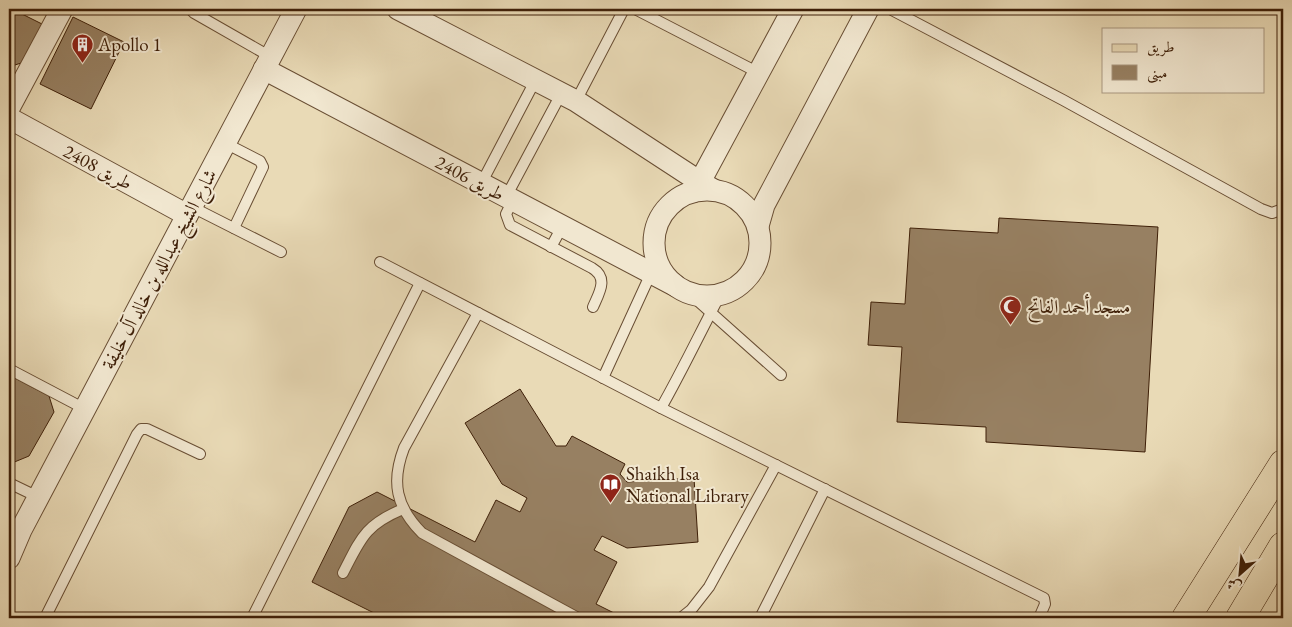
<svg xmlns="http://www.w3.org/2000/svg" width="1292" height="627" viewBox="0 0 1292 627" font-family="'EB Garamond',Amiri,serif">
<rect width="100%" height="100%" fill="#e9dab6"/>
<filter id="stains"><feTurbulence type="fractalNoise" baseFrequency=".004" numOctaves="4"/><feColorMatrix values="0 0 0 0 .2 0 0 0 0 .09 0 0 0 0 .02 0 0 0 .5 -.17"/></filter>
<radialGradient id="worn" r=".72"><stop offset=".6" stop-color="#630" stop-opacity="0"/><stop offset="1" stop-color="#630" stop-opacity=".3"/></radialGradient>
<g fill="#978062" stroke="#3e1f08">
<path d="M9,9h3l30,15 -21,39 -12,4z"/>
<path d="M73,17l51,25 -33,67 -51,-25z"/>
<path d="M999,218l159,9 -13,225 -159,-10v-15l-89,-5 5,-75 -34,-2 3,-43 34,2 5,-76 88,5z"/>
<path d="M9,375l40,21 5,16 -25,44 -17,7 -3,-1z"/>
<path d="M520,389l36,57h10l6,-10 53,28 -5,10 7,8 67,-4 4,64 -71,6 -25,-12 -8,14 23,12 -21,42 28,14h-246l2,-2 -68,-34 37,-75 28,-15 98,50 21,-42 24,12 7,-14 -25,-14 -37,-61z"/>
</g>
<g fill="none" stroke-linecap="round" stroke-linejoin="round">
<defs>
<g id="service">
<path d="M190,9l4,4 77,44"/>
<path d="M635,9l124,64"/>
<path d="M890,9l173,91 198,109 11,4 11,-4"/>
<path d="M576,101l48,-92"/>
<path d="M225,143l35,18 3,6 -29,61"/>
<path d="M481,184l54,-103"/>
<path d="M506,197l55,-103"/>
<path d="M513,200l-7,14 4,11 82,43c17,10 7,25 1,39"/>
<path d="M192,207l89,45"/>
<path d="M551,247l11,-20"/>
<path d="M380,262l281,146 383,190 1,6 -6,14"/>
<path d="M689,293l92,82"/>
<path d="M478,313l-74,135c-13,34 -8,59 18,85l156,85"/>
<path d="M9,369l76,40"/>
<path d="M603,378l54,-118"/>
<path d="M661,408c21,-37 39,-75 59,-113"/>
<path d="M9,483l29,14"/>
<path d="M343,573c18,-35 22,-48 60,-64"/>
<path d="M45,618l92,-184 4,-5h6l53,25"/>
<path d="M252,618l168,-335"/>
<path d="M681,618l10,-8 18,-23 67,-122"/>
<path d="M760,618l65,-129"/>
</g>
<g id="minor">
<path d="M398,9l178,92 124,81 14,8"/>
<path d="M264,69l412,217"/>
<path d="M9,108l53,-99"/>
<path d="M9,118l178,97"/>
<circle cx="707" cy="243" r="53"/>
<path d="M695,191l98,-182"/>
<path d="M758,226l6,-21 104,-196"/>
<path d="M9,558l12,-28 275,-521"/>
</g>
<g id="primary">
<path d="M1186,618l97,-154"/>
<path d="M1240,618l43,-72"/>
</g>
</defs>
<use href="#service" stroke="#694e34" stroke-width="12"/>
<use href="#minor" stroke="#694e34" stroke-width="23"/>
<use href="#primary" stroke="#3e1f08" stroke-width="29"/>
<use href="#service" stroke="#f1e7d0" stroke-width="10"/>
<use href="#minor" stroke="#f1e7d0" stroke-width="21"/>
<use href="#primary" stroke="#e9dab6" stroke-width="28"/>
</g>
<defs>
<symbol id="building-pin" viewBox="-11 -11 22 30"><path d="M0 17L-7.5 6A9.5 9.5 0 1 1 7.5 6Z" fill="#8f2418" stroke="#f1e7d0"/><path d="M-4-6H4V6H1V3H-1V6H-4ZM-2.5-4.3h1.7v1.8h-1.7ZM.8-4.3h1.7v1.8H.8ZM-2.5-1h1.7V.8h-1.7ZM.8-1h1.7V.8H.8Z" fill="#fff"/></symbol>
<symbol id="mosque-pin" viewBox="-11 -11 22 30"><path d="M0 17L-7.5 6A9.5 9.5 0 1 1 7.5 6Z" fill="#8f2418" stroke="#f1e7d0"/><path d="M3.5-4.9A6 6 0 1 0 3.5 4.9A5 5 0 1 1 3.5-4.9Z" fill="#fff"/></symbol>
<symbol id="library-pin" viewBox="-11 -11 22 30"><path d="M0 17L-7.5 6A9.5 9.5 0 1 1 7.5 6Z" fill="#8f2418" stroke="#f1e7d0"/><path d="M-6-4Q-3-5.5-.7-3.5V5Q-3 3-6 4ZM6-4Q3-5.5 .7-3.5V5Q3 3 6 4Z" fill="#fff"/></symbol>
</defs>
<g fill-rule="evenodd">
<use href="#building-pin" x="70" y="32" width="25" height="34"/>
<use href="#mosque-pin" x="998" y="294" width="25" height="34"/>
<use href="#library-pin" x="598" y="472" width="25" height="34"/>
</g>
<g text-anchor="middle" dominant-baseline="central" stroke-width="4" stroke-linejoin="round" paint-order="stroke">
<g font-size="19" fill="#3e1f08" stroke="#f1e7d0" text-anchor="start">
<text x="98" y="44">Apollo 1</text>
<text x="1027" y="306">مسجد أحمد الفاتح</text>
<text x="626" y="473">Shaikh Isa<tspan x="626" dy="22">National Library</tspan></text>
</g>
<g font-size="19" fill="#3e1f08" stroke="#f1e7d0">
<text transform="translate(98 167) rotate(28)">طريق 2408</text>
<text transform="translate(470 178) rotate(28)">طريق 2406</text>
<text transform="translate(159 269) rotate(-62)">شارع الشيخ عبدالله بن خالد آل خليفة</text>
</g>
</g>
<rect width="1292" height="627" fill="none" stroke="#e9dab6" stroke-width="30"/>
<rect x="10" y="10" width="1272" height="607" fill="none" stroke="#3e1f08" stroke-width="2.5"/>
<rect x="15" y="15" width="1262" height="597" fill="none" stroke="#3e1f08"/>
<rect x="1102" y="28" width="162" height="65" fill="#f1e7d0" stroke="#a99780"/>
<rect x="1112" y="44" width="25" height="8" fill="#e9dab6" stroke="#a99780"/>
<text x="1147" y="52" font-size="15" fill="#3e1f08">طريق</text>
<rect x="1112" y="65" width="25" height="15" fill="#978062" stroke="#a99780"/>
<text x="1147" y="78" font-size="15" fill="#3e1f08">مبنى</text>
<g transform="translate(1240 574) rotate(207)" stroke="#f1e7d0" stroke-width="4" paint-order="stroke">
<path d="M0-4L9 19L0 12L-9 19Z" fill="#3e1f08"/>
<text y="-8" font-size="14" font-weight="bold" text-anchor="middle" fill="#3e1f08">ش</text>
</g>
<rect width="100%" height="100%" filter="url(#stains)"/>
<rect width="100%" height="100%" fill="url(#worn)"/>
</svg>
